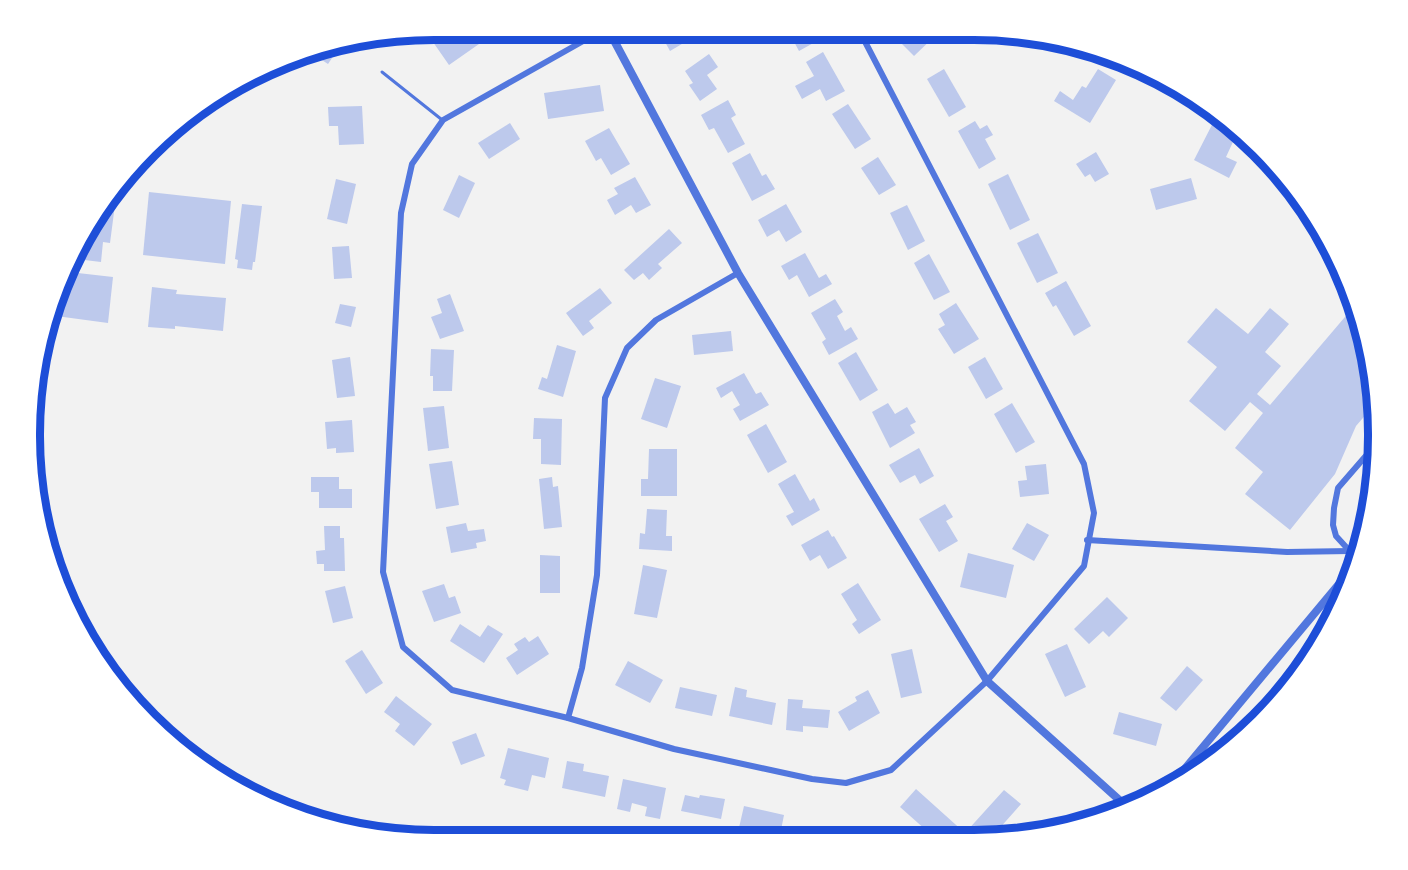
<svg xmlns="http://www.w3.org/2000/svg" width="1408" height="870" viewBox="0 0 1408 870" font-family="'Archivo Narrow',sans-serif">
<rect width="100%" height="100%" fill="#f2f2f2"/>
<g fill="#bdc9ec">
<path d="M435,30h6l2,2 3,-2h12l2,2 9,-2 10,14 -30,21 -23,-33z"/>
<path d="M659,31h22l6,10 -17,10z"/>
<path d="M776,32h36l5,9 -18,10 -7,-13 -10,5z"/>
<path d="M909,33h29l-24,23 -14,-14z"/>
<path d="M340,46l-12,18 -17,-11 1,-3z"/>
<path d="M823,52l22,39 -19,10 -6,-12 -18,10 -7,-13 19,-10 -8,-14z"/>
<path d="M709,54l9,13 -11,8 10,14 -17,12 -11,-16 4,-2 -8,-12z"/>
<path d="M944,69l22,38 -17,10 -22,-38z"/>
<path d="M1098,69l18,11 -26,43 -36,-22 6,-10 13,9 9,-14 4,2z"/>
<path d="M600,85l4,26 -56,8 -4,-26z"/>
<path d="M728,100l8,15 -5,3 14,26 -17,9 -14,-25 -5,2 -8,-15z"/>
<path d="M848,104l23,35 -16,10 -23,-35z"/>
<path d="M362,106l2,38 -25,1 -1,-19h-9l-1,-19z"/>
<path d="M1217,115l9,4 12,12 -12,26 11,5 -8,16 -35,-18z"/>
<path d="M975,121l5,8 7,-4 6,10 -8,4 11,20 -17,10 -21,-38z"/>
<path d="M510,123l10,16 -31,20 -11,-16z"/>
<path d="M609,128l21,36 -19,11 -10,-17 -5,3 -11,-20z"/>
<path d="M1096,152l13,22 -14,8 -5,-8 -5,3 -9,-13z"/>
<path d="M750,153l12,23 4,-2 9,15 -23,12 -20,-38z"/>
<path d="M878,157l18,28 -17,10 -18,-27z"/>
<path d="M1008,174l22,46 -20,10 -22,-46z"/>
<path d="M459,175l16,8 -16,35 -16,-8z"/>
<path d="M635,177l16,28 -15,8 -5,-8 -16,10 -8,-15 11,-6 -4,-6z"/>
<path d="M1191,178l6,21 -41,11 -6,-21z"/>
<path d="M336,179l20,5 -9,40 -20,-5z"/>
<path d="M149,192l82,9 -6,63 -82,-9z"/>
<path d="M109,197h7l-6,46 -7,-1 -2,20 -25,-3z"/>
<path d="M242,204l20,2 -7,56h-2l-1,8 -15,-2 1,-8 -3,-1z"/>
<path d="M786,204l16,28 -16,10 -7,-12 -12,7 -9,-17z"/>
<path d="M907,205l18,36 -17,9 -18,-37z"/>
<path d="M669,229l13,14 -24,21 4,4 -13,12 -6,-7 -9,7 -10,-10z"/>
<path d="M1038,233l20,40 -21,10 -20,-40z"/>
<path d="M349,246l3,32 -18,1 -2,-32z"/>
<path d="M805,253l14,25 7,-4 6,10 -23,13 -12,-22 -8,5 -8,-14z"/>
<path d="M929,254l21,38 -16,8 -20,-37z"/>
<path d="M69,272l44,5 -5,46 -52,-7 3,-26z"/>
<path d="M1066,281l25,45 -17,10 -18,-31 -3,2 -8,-14z"/>
<path d="M152,287l25,3 -1,4 50,4 -3,33 -48,-5v3l-27,-2z"/>
<path d="M600,288l12,15 -23,18 5,7 -11,8 -17,-23z"/>
<path d="M450,294l14,37 -24,8 -9,-22 11,-4 -5,-14z"/>
<path d="M835,299l8,13 -6,4 8,15 6,-4 7,12 -29,16 -7,-13 4,-3 -15,-26z"/>
<path d="M956,303l23,36 -25,15 -16,-25 7,-4 -6,-11z"/>
<path d="M340,304l16,3 -5,20 -16,-4z"/>
<path d="M1356,304l18,78 1,22 -19,22 -21,48 -45,56 -45,-36 18,-22 -28,-24 28,-35 -13,-11 -25,29 -36,-30 28,-34 -30,-25 29,-34 32,26 22,-26 19,16 -24,28 16,14 -24,28 13,11z"/>
<path d="M731,331l2,20 -39,4 -2,-20z"/>
<path d="M557,345l19,6 -13,46 -25,-8 4,-12 5,2z"/>
<path d="M431,349l23,1 -2,41h-19v-15h-3z"/>
<path d="M856,352l22,38 -18,11 -22,-38z"/>
<path d="M350,357l5,39 -18,2 -5,-38z"/>
<path d="M985,357l18,32 -17,10 -18,-32z"/>
<path d="M744,373l12,21 5,-2 8,13 -29,16 -7,-12 7,-4 -8,-14 -11,7 -5,-10z"/>
<path d="M655,378l26,8 -14,42 -26,-9z"/>
<path d="M888,403l7,11 12,-7 9,15 -6,3 5,8 -25,15 -18,-36z"/>
<path d="M1012,403l23,39 -19,11 -22,-39z"/>
<path d="M444,406l5,42 -21,3 -5,-43z"/>
<path d="M534,418l28,1 -1,46 -20,-1v-25h-8z"/>
<path d="M352,420l2,32 -18,1v-5l-9,1 -2,-27z"/>
<path d="M766,424l21,38 -19,11 -21,-38z"/>
<path d="M919,448l15,28 -14,8 -5,-9 -15,8 -11,-18z"/>
<path d="M649,449h28v47h-36v-17h7z"/>
<path d="M452,461l7,44 -23,4 -7,-45z"/>
<path d="M1046,464l3,30 -29,3 -2,-16 9,-1 -2,-14z"/>
<path d="M795,474l15,27 4,-3 6,12 -28,16 -6,-10 8,-4 -16,-28z"/>
<path d="M311,477h28v12h13v19h-33v-16h-8z"/>
<path d="M552,477l1,10 5,-1 4,41 -18,2 -5,-50z"/>
<path d="M945,504l8,13 -7,4 12,20 -19,11 -20,-33z"/>
<path d="M647,509l20,1 -1,26h6v15l-33,-2 1,-16 5,1z"/>
<path d="M466,523l2,8 16,-2 2,12 -10,2 1,5 -26,5 -5,-26z"/>
<path d="M1027,523l22,12 -15,26 -22,-12z"/>
<path d="M324,526h16v12h4l1,33h-21v-7h-7l-1,-13 9,-1z"/>
<path d="M828,530l4,7 2,-1 13,22 -19,11 -8,-14 -10,6 -9,-16z"/>
<path d="M968,553l46,12 -8,33 -46,-11z"/>
<path d="M540,555l20,1v37h-20z"/>
<path d="M643,565l24,5 -10,48 -23,-4z"/>
<path d="M858,583l23,37 -22,14 -7,-10 5,-4 -16,-26z"/>
<path d="M444,584l5,14 6,-2 6,17 -27,9 -12,-31z"/>
<path d="M345,586l8,32 -20,5 -8,-32z"/>
<path d="M1107,597l21,21 -19,19 -6,-6 -14,13 -15,-15z"/>
<path d="M460,624l20,13 8,-12 15,9 -19,29 -34,-22z"/>
<path d="M538,636l11,18 -32,21 -11,-17 12,-8 -4,-6 11,-7 4,5z"/>
<path d="M1067,644l19,43 -21,10 -20,-43z"/>
<path d="M912,649l10,44 -21,5 -10,-44z"/>
<path d="M362,650l21,33 -17,11 -21,-33z"/>
<path d="M628,661l35,19 -13,23 -35,-18z"/>
<path d="M1187,666l16,14 -27,31 -16,-13z"/>
<path d="M680,687l37,8 -5,21 -37,-8z"/>
<path d="M735,687l12,3 -1,7 30,6 -4,22 -43,-9z"/>
<path d="M868,690l12,23 -31,18 -11,-19 19,-11 -2,-4z"/>
<path d="M396,696l36,28 -18,22 -19,-15 5,-7 -16,-12z"/>
<path d="M788,699l15,1 -1,8 28,2 -2,18 -25,-2v6l-17,-2z"/>
<path d="M1119,712l43,12 -6,22 -43,-12z"/>
<path d="M476,733l9,23 -24,9 -9,-23z"/>
<path d="M508,748l41,10 -4,20 -13,-3 -4,16 -24,-6 2,-5 -6,-2z"/>
<path d="M567,761l17,3 -1,7 26,5 -4,21 -43,-9z"/>
<path d="M623,779l43,9 -6,31 -15,-3 2,-9 -15,-4 -2,9 -13,-3z"/>
<path d="M916,789l49,44 39,-43 17,14 -31,35h-54l-36,-32z"/>
<path d="M685,795l14,3 1,-3 25,4 -4,20 -40,-8z"/>
<path d="M744,806l40,9 -4,20 -17,-4 -1,6 -24,-5z"/>
</g>
<g fill="none" stroke-linecap="round" stroke-linejoin="round">
<path stroke="#5277de" stroke-width="3" d="M382,72l59,47"/>
<g stroke="#5277de" stroke-width="6">
<path d="M601,31l-158,89 -31,44 -11,49 -18,359 20,75 49,43 116,28 106,31 138,30 34,4 45,-13 96,-89 97,-115 10,-53 -10,-49 -224,-432"/>
<path d="M1087,540l200,12 63,-1"/>
<path d="M1357,559l-21,-23 -3,-11 1,-17 4,-20 39,-45"/>
<path d="M568,718l14,-50 15,-93 8,-177 22,-50 29,-28 82,-47"/>
</g>
<g stroke="#5277de" stroke-width="8">
<path d="M609,31l129,242 249,408 139,125"/>
<path d="M1168,789l186,-223"/>
</g>
</g>
<path d="M0 0H1408V870H0ZM434 40H974A394 394 0 0 1 1368 434V436A394 394 0 0 1 974 830H434A394 394 0 0 1 40 436V434A394 394 0 0 1 434 40Z" fill="#fff" fill-rule="evenodd"/>
<path fill="none" stroke="#1d4ed8" stroke-width="8" d="M434 40H974A394 394 0 0 1 1368 434V436A394 394 0 0 1 974 830H434A394 394 0 0 1 40 436V434A394 394 0 0 1 434 40Z"/>
</svg>
